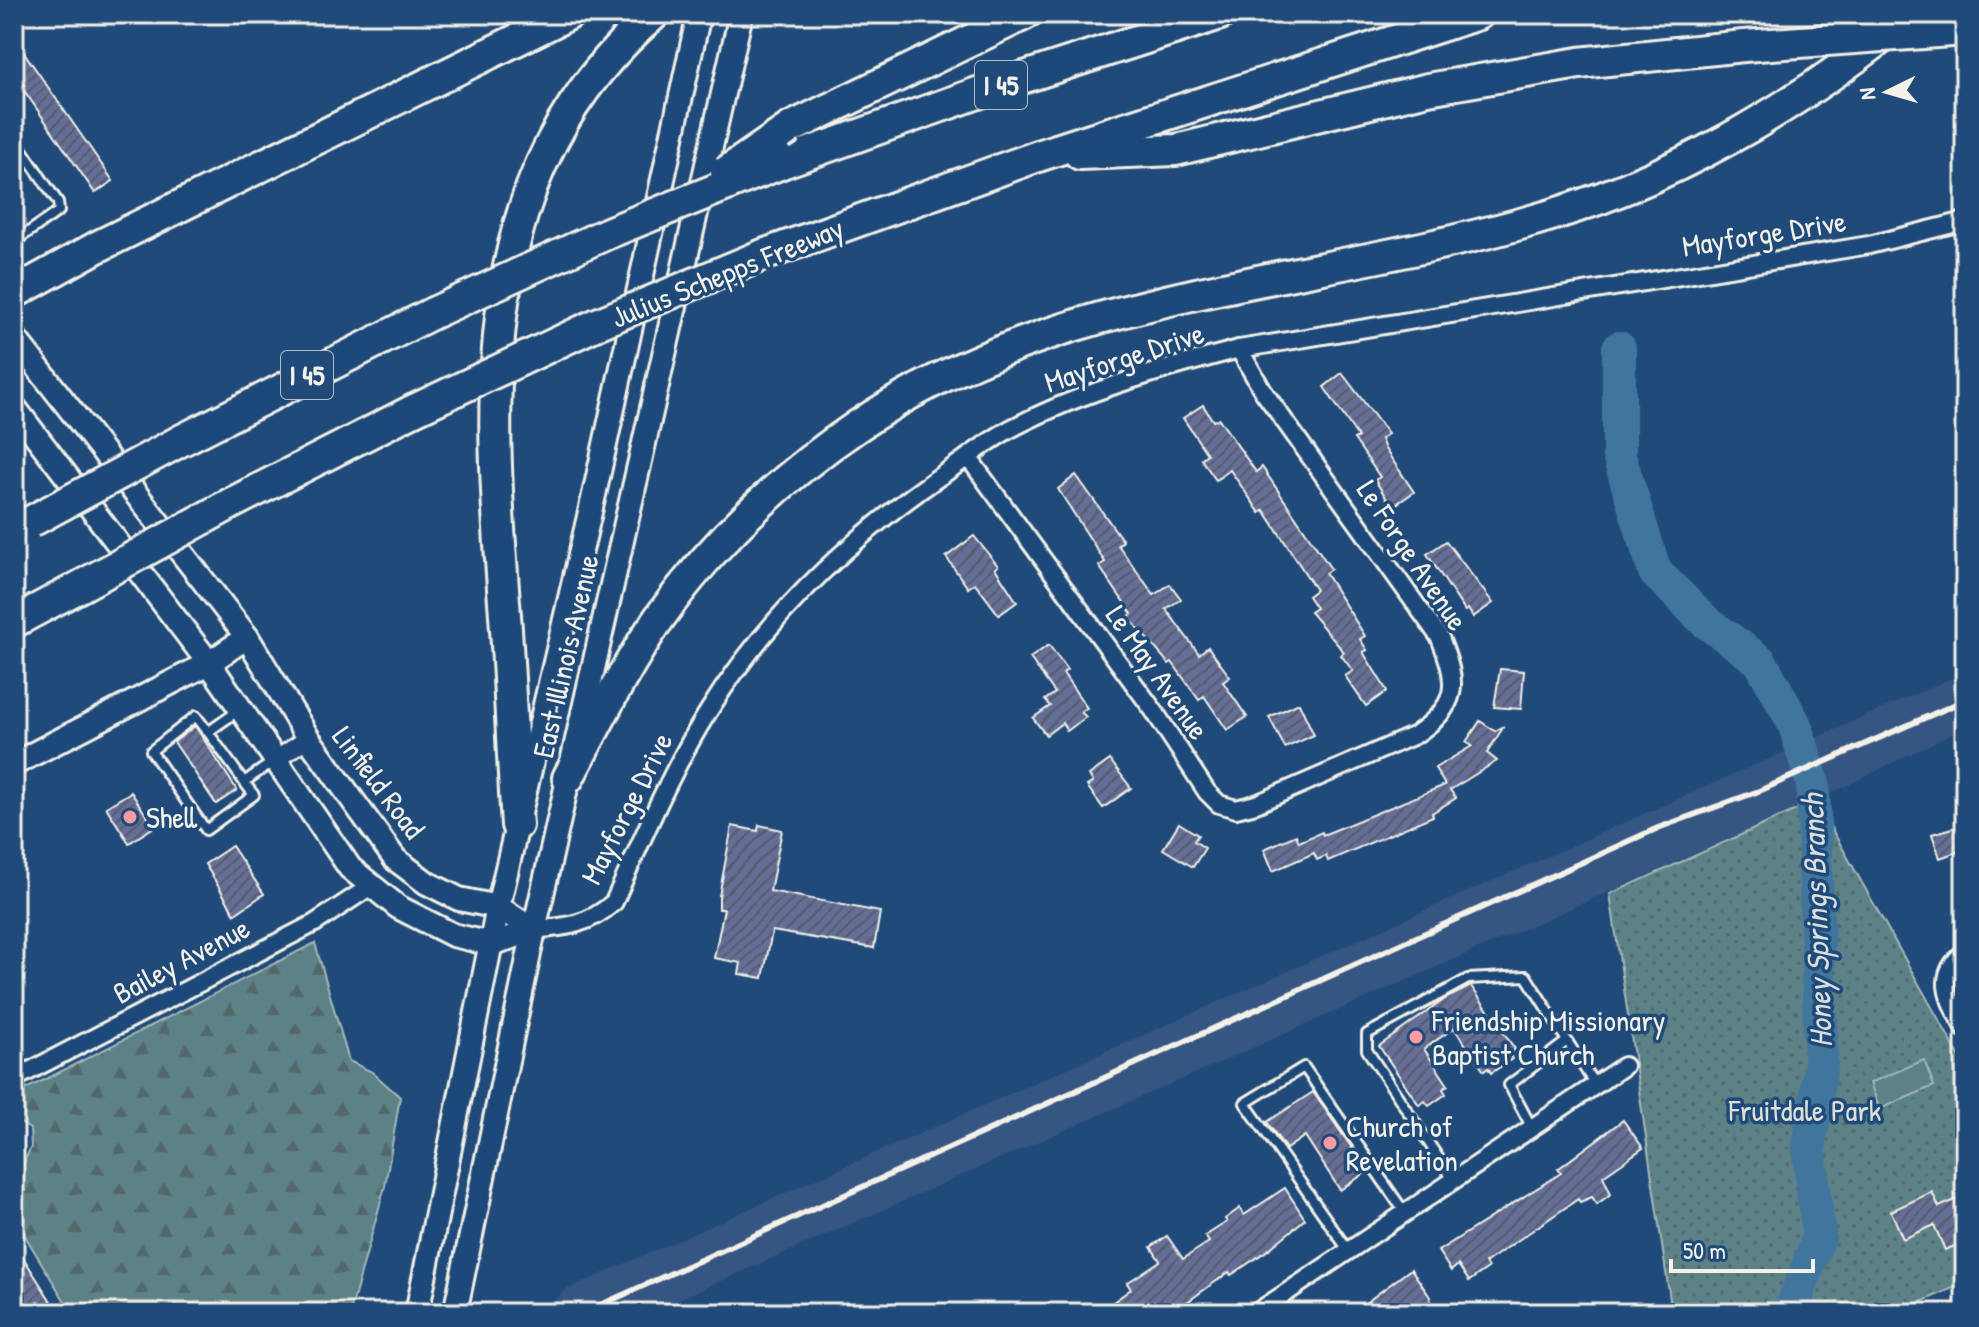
<svg xmlns="http://www.w3.org/2000/svg" width="1979" height="1327" viewBox="0 0 1979 1327" font-family="'Patrick Hand',sans-serif">
<defs>
<pattern id="forest-firs" width="22" height="20" patternUnits="userSpaceOnUse" patternTransform="scale(2)"><rect width="22" height="20" fill="#5b8187"/><path d="M5 1l3.5 6h-7zM16 11l3.5 6h-7z" fill="#53676a"/></pattern>
<pattern id="park-dots" width="8" height="8" patternUnits="userSpaceOnUse" patternTransform="scale(2)"><rect width="8" height="8" fill="#5b8187"/><path d="M2 2h.1M6 6h.1" fill="none" stroke="#53676a" stroke-width="1.8" stroke-linecap="round"/></pattern>
<pattern id="building-hatch" width="6" height="6" patternUnits="userSpaceOnUse" patternTransform="scale(2)"><rect width="6" height="6" fill="#656e96"/><path d="M-1 1l2-2M0 6l6-6M5 7l2-2" fill="none" stroke="#575b6e"/></pattern>
</defs>
<rect width="100%" height="100%" fill="#1f4a7a"/>
<filter id="ink" filterUnits="userSpaceOnUse"><feTurbulence type="fractalNoise" baseFrequency=".0125" numOctaves="2"/><feDisplacementMap in="SourceGraphic" scale="16" xChannelSelector="R" yChannelSelector="G"/><feConvolveMatrix kernelMatrix="1 2 1 2 8 2 1 2 1" color-interpolation-filters="sRGB"/></filter>
<g filter="url(#ink)">
<path fill="#345582" d="M1965,672v55l-149,74 -1168,512h-103l20,-23z"/>
<path fill="url(#forest-firs)" stroke="#a8b9b8" stroke-width="2" d="M315,943l34,118 23,11 28,25 -15,89 -35,127h-278l-58,-95v-35l17,-36 -1,-18 -16,-10v-24z"/>
<path fill="url(#park-dots)" stroke="#a8b9b8" stroke-width="2" d="M1816,801l149,265v217l-70,30h-223l-62,-419z"/>
<path fill="#5b8187" stroke="#a8b9b8" stroke-width="2" d="M1924,1060l10,26 -54,23 -10,-26z"/>
<g fill="none" stroke-linecap="round" stroke-linejoin="round">
<path stroke="#40769d" stroke-width="34" d="M1619,348v108l36,116 51,50 54,39 35,64 18,59 8,278 -12,87 10,88 -29,76"/>
</g>
<g fill="url(#building-hatch)" stroke="#f4f1e8" stroke-width="2">
<path d="M14,38l99,143 -18,12 -81,-117z"/>
<path d="M1342,373l46,61 -7,5 4,10 29,43 -22,15 -17,-27 5,-3 -26,-38 4,-2 -34,-50z"/>
<path d="M1203,405l10,16 6,-2 37,53 6,-5 69,102 -6,4 40,63 -5,3 7,11 -4,2 24,39 -21,15 -21,-30 8,-5 -12,-16 3,-3 -34,-40 6,-4 -8,-12 8,-6 -52,-80 -4,3 -30,-43 -14,10 -15,-21 6,-5 -24,-36z"/>
<path d="M1076,475l47,66 -5,4 36,50 16,-11 11,15 -15,10 33,45 9,-7 22,30 -7,5 24,35 -20,13 -23,-34 -5,4 -27,-38 -3,2 -41,-47 4,-3 -33,-48 6,-4 -47,-73z"/>
<path d="M974,536l24,30 -3,2 22,34 -18,13 -24,-32 -7,5 -22,-31z"/>
<path d="M1446,541l47,62 -20,14 -5,-8 -3,2 -38,-57z"/>
<path d="M1049,645l18,25 -4,3 24,35 -6,4 5,5 -19,14 -5,-8 -16,12 -13,-17 17,-12 -5,-6 10,-7 -25,-35z"/>
<path d="M1500,669l24,2 -3,38 -27,-2z"/>
<path d="M1299,703l15,32 -29,13 -16,-31z"/>
<path d="M1480,721l15,10 9,-5 -17,27 10,8 -47,29 6,8 -24,15 1,3 -105,45 -2,-5 -9,4 -3,-7 -41,18 -9,-22 32,-14 3,7 23,-10 1,3 122,-50 -10,-17 37,-22 -6,-4z"/>
<path d="M195,726l42,64 -21,14 -42,-62z"/>
<path d="M1110,760l21,28 -28,20 -16,-22 6,-4 -4,-7z"/>
<path d="M131,792l23,35 -25,16 -23,-36z"/>
<path d="M1179,823l19,12 -4,6 11,7 -12,19 -30,-18z"/>
<path d="M759,825l23,5 -12,61 110,21 -6,36 -102,-17 -9,47 -24,-4 2,-11 -27,-5 10,-49h-5v-13l13,-70 26,5z"/>
<path d="M1960,826l5,23 -25,9 -8,-24z"/>
<path d="M232,846l32,48 -29,20 -30,-50z"/>
<path d="M1471,986l44,63 -6,5 3,5 -21,14 -3,-5 -4,3 -30,-43 -30,21 24,36 -5,4 3,5 -17,12 -4,-5 -6,4 -40,-59 66,-47z"/>
<path d="M1313,1092l55,79 -28,19 -35,-54 -19,13 -19,-27z"/>
<path d="M1623,1120l20,28 -40,28 8,18 -14,10 -5,-7 -12,5 -2,-3 -93,64 3,5 -19,13 -11,-16 -7,6 -13,-20 123,-78 -3,-4z"/>
<path d="M1285,1188l20,31 -37,31 -37,25 -2,-3 -57,41h-74l33,-24 -4,-6 33,-22 -9,-14 16,-11 16,23 26,-17 -4,-6 22,-14 -2,-3 15,-11 4,7z"/>
<path d="M1932,1192l7,15 26,-11v46l-20,8 -11,-25 -31,14 -12,-28z"/>
<path d="M14,1243l38,60 -16,10h-22z"/>
<path d="M1411,1269l19,28 3,16h-81z"/>
</g>
<g fill="none" stroke-linecap="round" stroke-linejoin="round">
<defs>
<g id="lane">
<path d="M14,138l44,64 1,9 -45,31"/>
<path d="M239,710l-31,22 -12,-16 -45,35 55,79 48,-35 -10,-13 30,-21"/>
<path d="M208,732l36,50"/>
<path d="M1531,1126l-22,-41 58,-44"/>
<path d="M1452,1178l-85,-128v-16l101,-55 58,-3 69,109"/>
<path d="M1348,1250l-103,-147 59,-36 101,146"/>
</g>
<g id="street">
<path d="M968,457l186,254 53,81 12,12 17,5 20,-5 159,-69c44,-30 44,-50 25,-97l-177,-247 -24,-42"/>
<path d="M274,761l34,-23"/>
<path d="M534,930c32,-3 55,-5 80,-28 29,-64 56,-130 94,-190 62,-100 150,-181 247,-246 20,-14 40,-30 61,-40 70,-36 148,-57 223,-77l630,-104 96,-24"/>
<path d="M1965,952c-31,24 -16,48 0,77"/>
<path d="M14,1079l301,-156 56,-37"/>
<path d="M1256,1313l368,-247"/>
</g>
<g id="secondary">
<path d="M14,337l233,300 61,101 87,121 32,24 32,16 39,8 36,23"/>
<path d="M14,407l195,256 141,205 48,39 55,28 38,9 43,-14"/>
<path d="M14,764l195,-101 38,-26"/>
<path d="M417,1313l81,-406 96,-412 105,-481"/>
<path d="M455,1313l79,-383 207,-916"/>
</g>
<g id="highway">
<path d="M790,128l235,-114"/>
<path d="M1080,154l96,-4 252,-61 151,-26 165,-17"/>
<path d="M784,162l219,-78 217,-70"/>
<path d="M763,255l278,-100 437,-141"/>
<path d="M14,293l83,-46 472,-233"/>
<path d="M182,440l251,-127"/>
<path d="M232,503l180,-92"/>
<path d="M14,622l67,-36"/>
<path d="M568,778c29,-54 56,-110 92,-161 53,-74 121,-139 196,-190 196,-135 445,-142 668,-204 146,-40 271,-115 388,-209"/>
<path d="M517,825c-5,-74 -7,-149 -13,-223 -16,-215 -30,-433 150,-588"/>
</g>
</defs>
<use href="#lane" stroke="#f4f1e8" stroke-width="14"/>
<use href="#street" stroke="#f4f1e8" stroke-width="22"/>
<use href="#secondary" stroke="#f4f1e8" stroke-width="28"/>
<use href="#highway" stroke="#f4f1e8" stroke-width="36"/>
<use href="#lane" stroke="#1f4a7a" stroke-width="8"/>
<use href="#street" stroke="#1f4a7a" stroke-width="16"/>
<use href="#secondary" stroke="#1f4a7a" stroke-width="22"/>
<use href="#highway" stroke="#1f4a7a" stroke-width="30"/>
<path stroke="#f4f1e8" stroke-width="6" d="M583,1313l1075,-485 101,-37 206,-91"/>
<defs>
<g id="highway-bridge">
<path d="M1744,46l221,-16"/>
<path d="M726,172l64,-44"/>
<path d="M433,313l175,-80 176,-71"/>
<path d="M412,411l185,-87 166,-69"/>
<path d="M30,522l152,-82"/>
<path d="M81,586l151,-83"/>
</g>
</defs>
<use href="#highway-bridge" stroke="#f4f1e8" stroke-width="36" stroke-linecap="butt"/>
<use href="#highway-bridge" stroke="#1f4a7a" stroke-width="30"/>
</g>
</g>
<g fill="#ff9aa2" stroke="#1f4a7a" stroke-width="3">
<circle cx="130" cy="817" r="8"/>
<circle cx="1416" cy="1037" r="8"/>
<circle cx="1330" cy="1143" r="8"/>
</g>
<g text-anchor="middle" dominant-baseline="central" stroke-width="7" stroke-linejoin="round" paint-order="stroke">
<g fill="#1f4a7a" stroke="#b4bfc7" stroke-width="2">
<rect x="975" y="61" width="52" height="48" rx="6"/>
<rect x="281" y="351" width="52" height="48" rx="6"/>
</g>
<g font-size="28" font-weight="bold" fill="#f4f1e8">
<text x="1001" y="85">I 45</text>
<text x="307" y="375">I 45</text>
</g>
<g font-size="30" fill="#f4f1e8" stroke="#1f4a7a">
<text transform="translate(1764 233) rotate(-9)">Mayforge Drive</text>
<text transform="translate(727 272) rotate(-22)">Julius Schepps Freeway</text>
<text transform="translate(1124 357) rotate(-18)">Mayforge Drive</text>
<text transform="translate(1413 555) rotate(56)">Le Forge Avenue</text>
<text transform="translate(565 656) rotate(-77)">East Illinois Avenue</text>
<text transform="translate(1158 672) rotate(55)">Le May Avenue</text>
<text transform="translate(379 782) rotate(53)">Linfield Road</text>
<text transform="translate(626 808) rotate(-63)">Mayforge Drive</text>
<text transform="translate(181 960) rotate(-28)">Bailey Avenue</text>
</g>
<g font-size="30" fill="#f4f1e8" stroke="#1f4a7a" text-anchor="start">
<text x="146" y="817">Shell</text>
<text x="1432" y="1020">Friendship Missionary<tspan x="1432" dy="34">Baptist Church</tspan></text>
<text x="1346" y="1126">Church of<tspan x="1346" dy="34">Revelation</tspan></text>
</g>
<g font-size="30" fill="#dde0d9" stroke="#1f4a7a">
<text x="1805" y="1110">Fruitdale Park</text>
</g>
<g font-size="32" font-style="italic" fill="#d9dfdd" stroke="#1f4a7a">
<text transform="translate(1816 921) rotate(-92)">Honey Springs Branch</text>
</g>
</g>
<rect width="1979" height="1327" fill="none" stroke="#1f4a7a" stroke-width="48"/>
<rect x="24" y="24" width="1931" height="1279" fill="none" stroke="#f4f1e8" stroke-width="3" filter="url(#ink)"/>
<g transform="translate(1887 92) rotate(265)" stroke="#1f4a7a" stroke-width="6" paint-order="stroke">
<path d="M0-6L14 30L0 20L-14 30Z" fill="#f4f1e8"/>
<text y="-12" font-size="22" font-weight="bold" text-anchor="middle" fill="#f4f1e8">N</text>
</g>
<path d="M1671 1259v12h142v-12" fill="none" stroke="#f4f1e8" stroke-width="4"/>
<text x="1683" y="1259" font-size="24" fill="#f4f1e8" stroke="#1f4a7a" stroke-width="6" paint-order="stroke">50 m</text>
</svg>
